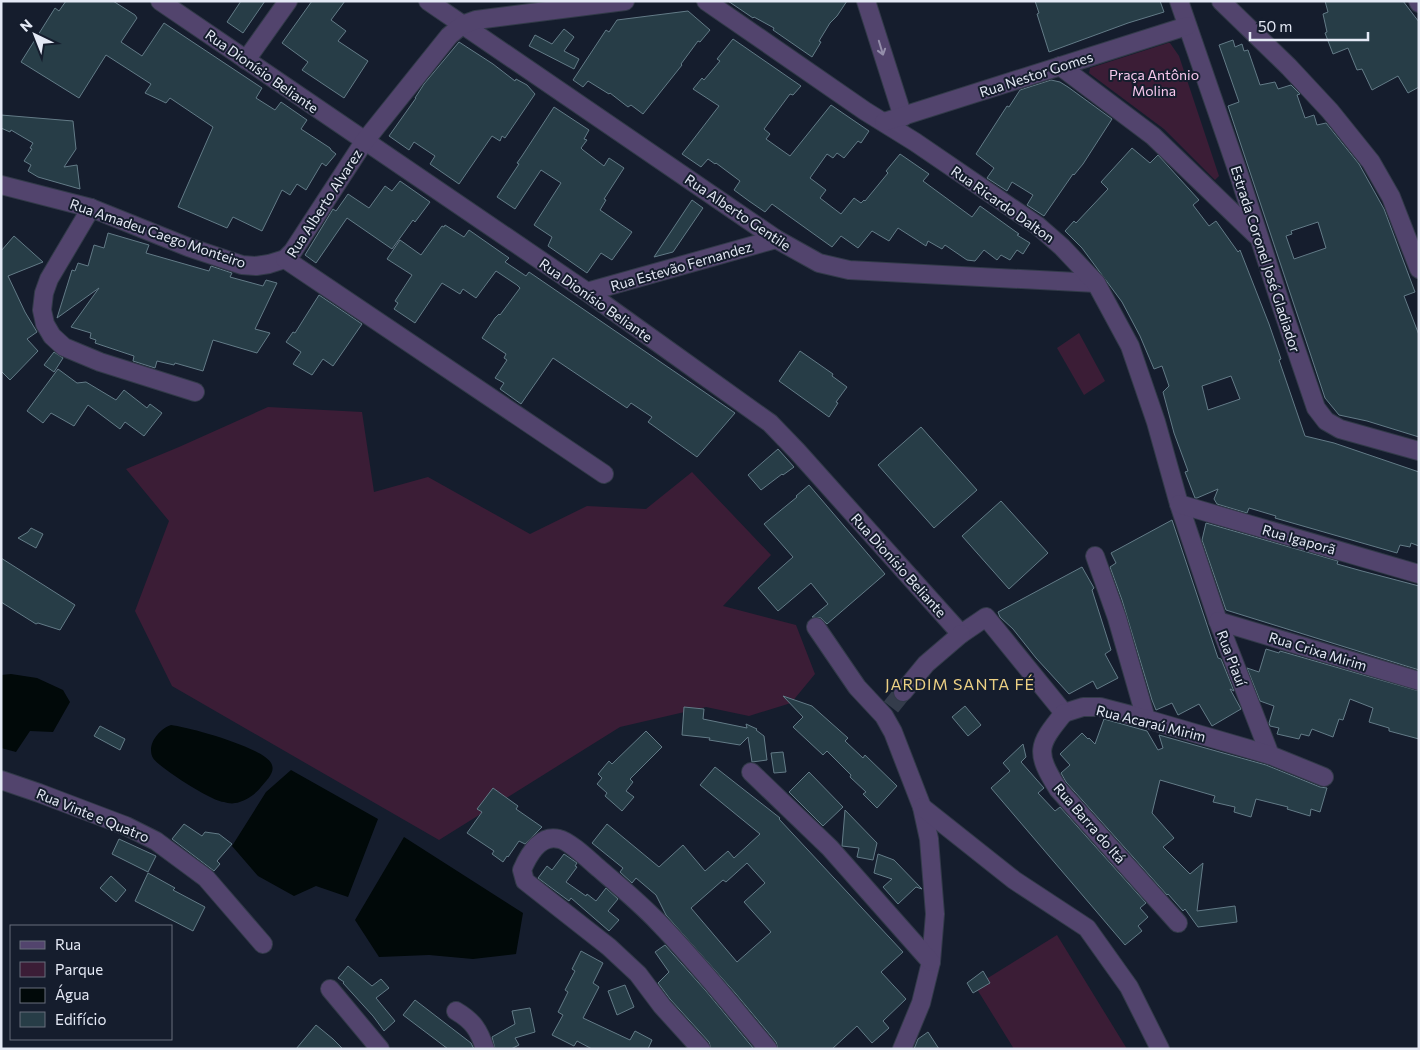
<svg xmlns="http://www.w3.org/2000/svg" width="1420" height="1050" viewBox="0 0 1420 1050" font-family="Commissioner,sans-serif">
<rect width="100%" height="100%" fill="#151d2d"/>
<g fill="#3b1d36">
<path d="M1168,43h2l9,13 40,120 -4,4 -51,-51 -75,-56 1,-5z"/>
<path d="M1079,333l26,48 -21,14 -27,-47z"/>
<path d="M268,407l94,5 12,80 54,-15 102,57 57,-28 59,3 46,-37 79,83 -48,51 73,19 19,49 -24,29 -42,13 -43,-9 -86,20 -181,113 -267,-154 -37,-75 34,-90 -43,-52 53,-22z"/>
<path d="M1057,935l70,114h-113l-39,-63z"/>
</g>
<g fill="#010909">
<path d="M11,674l26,4 26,12 7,12 -17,30 -23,-1 -14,21 -15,-4v-73z"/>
<path d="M171,725c17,2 96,23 101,40 3,8 -6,16 -11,22 -5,7 -17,15 -26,16 -3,1 -8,0 -11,-1 -11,0 -66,-35 -71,-44 -7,-13 6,-29 18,-33z"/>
<path d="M291,770l87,49 -30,78 -32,-11 -22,10 -36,-20 -26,-30 34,-54z"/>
<path d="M404,837l119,76 -7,41 -43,5 -44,-4 -50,2 -24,-37z"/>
</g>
<g fill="#273d47" stroke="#637b87" fill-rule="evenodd">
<path d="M66,1h47l22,14 2,3 -16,24 21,14 22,-33 98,65 -6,10 19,12 6,-8 26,18 -6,9 29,19 1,2 5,4 -10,12 -4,-3 -16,27 -9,-6 -7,11 -8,-5 -20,41 -29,-14 -6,11 -49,-21 35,-80 -43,-29 -4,5 -21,-10 6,-9 -45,-29 -27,43 -58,-36 34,-54 4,3z"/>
<path d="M241,1h24l-22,32 -16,-11z"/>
<path d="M312,1h33l-14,19 15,11 -8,10 30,20 -24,37 -42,-28 6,-8 -26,-19z"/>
<path d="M728,1h119l-10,15 -7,7 -11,18 2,1 -9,15 -39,-27 1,-2 -20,-11 -1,1z"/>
<path d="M1035,1h125l4,11 -36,11 -79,29 -12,-38 2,-1z"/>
<path d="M1325,1h78l16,21v65l-11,6 -10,-17 -26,14 -10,-21 -5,1 -9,-22 -15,6 -8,-21 2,-1 -4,-18 5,-2z"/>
<path d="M688,11l22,19 -10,12 -2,-1 -17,23 1,1 -39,49 -12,-9 -3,2 -18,-14 -1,1 -21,-13 -5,6 -10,-7 33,-50 3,2 8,-12z"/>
<path d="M564,29l10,8 -10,14 15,8 -5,10 -45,-23 6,-11 17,9z"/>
<path d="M733,39l68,47 -8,9 -3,-1 -26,35 6,5 -4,5 24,17 41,-51 38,26 -8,12 -3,-2 -14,17 -7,-5 -4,5 -6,-4 -17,24 16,12 -6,8 21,16 13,-16 7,5 3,-3 1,1 23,-28 -2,-2 14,-17 29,20 -6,7 49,36 8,-11 39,28 -2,1 13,8 -7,11 -6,-4 -7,10 -9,-5 -4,5 -13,-10 -9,11 -8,-1 -22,-15 -3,4 -14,-8 -2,5 -28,-18 -9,13 -17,-10 -14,17 -17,-12 -9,11 -60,-43 -7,8 -16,-11 -15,-11 6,-9 -24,-18 -1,1 -7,-5 -7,8 -19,-13 37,-48 -26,-17 9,-11 2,2 16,-19 -3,-2z"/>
<path d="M1233,40l2,7 7,-3 2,7 4,-1 12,35 15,-3 3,7 13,-4 9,9 -3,1 8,23 9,-3 3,10 9,-2 33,41 25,45 31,83 -11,4 15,39v102l-52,-16 -28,-6 -14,-17 -97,-292 11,-4 -20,-57zM1318,222l8,26 -32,11 -8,-23 6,-2 -1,-3z"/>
<path d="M459,42l34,22 22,17 1,-2 11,6 8,9 -30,44 -3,-2 -2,5 -8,-5 -33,48 -29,-20 5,-8 -21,-14 -5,8 -20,-14 27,-38h-1l9,-14z"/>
<path d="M1051,80l9,2 8,5 44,32 -29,45 -9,11 -1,-1 -29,42 -17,-11 6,-10 -21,-13 -5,9 -20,-13 7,-10 -18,-14 31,-48 2,1 11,-17z"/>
<path d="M554,107l35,23 -5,9 3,1 -6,8 2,2 21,16 5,-8 15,10 -20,31 2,1 -6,10 32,22 -20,28 -11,-7 -14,20 -39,-27 4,-9 -18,-12 27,-42 -20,-13 -26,39 -18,-12 22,-33 -2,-1 5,-7z"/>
<path d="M1,115l72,6 3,28 -12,18 13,-2 3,24 -42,-12 -10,-6 3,-6 -7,-4 8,-12 -2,-1 3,-5 -22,-13 -1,2 -9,-4z"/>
<path d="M1132,148l18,15 8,-8 41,45 -6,5 16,21 7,-5 22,31 2,-2 29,74 12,35 -2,1 26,76 29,7 85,29v74l-8,-3 -1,4 -10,-2 -3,8 -122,-35 1,-2 -27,-8 -2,5 -30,-9 -3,-5 4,-10 -21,9h-2l-10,-26 3,-1 -14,-38 -11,-41 6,-6 -7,-20 -8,3 -14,-33 -18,-34 -40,-54 -17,-17 9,-10 2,2 32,-34 -7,-7zM1231,376l9,23 -32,11 -6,-24z"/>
<path d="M400,181l30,21 -15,20 -2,-2 -21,29 -45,-31 -31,45 -11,-8 28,-46 3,2 12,-17 21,14 16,-22 7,5z"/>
<path d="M692,200l11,8 -30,44 -19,5z"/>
<path d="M445,225l19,12 5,-7 40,28 -4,4 21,14 3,-4 206,141 -38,44 -49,-35 4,-5 -21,-14 -4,5 -74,-50 -32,46 -21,-15 4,-6 -9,-5 12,-18 -3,-2 2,-4 -24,-16 13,-20 4,-4 1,1 20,-27 -3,-3 -21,-14 -20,27 -13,-9 -3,5 -18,-11 -27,40 -21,-14 4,-6 -3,-2 17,-26 -25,-16 13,-19 21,15 21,-29 2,1z"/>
<path d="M108,233l41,12 -3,8 63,18 2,-5 21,7 -2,4 33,9 3,-6 11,3 -22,46 15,4 -13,20 -44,-13 -10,31 -28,-8 -1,2 -17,-4 -2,7 -22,-7 1,-5 -39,-13 1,-3 -6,-2 1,-5 -20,-6 28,-39 -42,30 15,-48 3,1 3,-8 10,3 6,-21 10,3z"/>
<path d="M14,236l29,26 -35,14 17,36 12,20 -10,7 11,12 -28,29 -9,-9v-120z"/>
<path d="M319,295l43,29 -29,42 -10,-7 -11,16 -19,-11 8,-12 -15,-10 7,-10 2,1z"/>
<path d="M800,351l33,23 -1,2 15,11 -11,15 2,1 -9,14 -50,-36z"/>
<path d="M54,352l9,6 -9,14 -10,-7z"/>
<path d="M58,369l19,14 9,-1 30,18 8,-10 23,18 3,-4 12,9 -18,23 -19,-14 -5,7 -32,-24 -14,21 -23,-13 -8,10 -16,-12z"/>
<path d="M921,427l56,63 -43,38 -56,-63z"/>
<path d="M778,449l16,18 -11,8 -1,-1 -21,16 -13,-15z"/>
<path d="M809,485l76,89 -58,50 -6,-6 -9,-1 16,-13 -17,-21 -33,28 -20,-23 35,-31 -29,-33 33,-27 -1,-1z"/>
<path d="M1001,501l47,52 -39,36 -47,-53z"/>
<path d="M1172,520l46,138 3,1 13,32 -4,-2 11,20 -29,17 -13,-22 -21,11 -6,-12 -16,7 -4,-10 -30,-100 -12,-33 6,-4 -5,-10z"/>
<path d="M1206,523l132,38 -1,3 25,7 57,15v84l-193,-60 -24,-70z"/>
<path d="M31,528l12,6 -7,14 -18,-10 10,-6z"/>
<path d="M1,558l74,47 -15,25 -22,-7 -2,1 -35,-22z"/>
<path d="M1082,567l12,21 -2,2 19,60 -6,4 13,24 -21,11 -4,-8 -24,13 -33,-36 -23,-29 -13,-12 -2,-5z"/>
<path d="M1266,649l13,4 1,-2 139,40v48l-30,-8v-3l-20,-6 4,-14 -23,-9 -7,21 -4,-1 -6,18 -21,-8 -3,7 -8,-2 -2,5 -22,-5 2,-6 -9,-2 -1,-3 5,-17 -14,-5 -13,-33 12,4z"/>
<path d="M783,696l29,10 36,32 -3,3 18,17 2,-3 32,31 -20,22 -14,-14 3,-2 -16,-15 1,-2 -24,-24 -4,4 -30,-28 10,-10z"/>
<path d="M965,706l16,19 -13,11 -16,-19z"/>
<path d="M684,707l20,2 -1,10 44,9 -1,-4 11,5 -1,1 8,6 3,24 -15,2 -4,-25 -8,8 -31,-5 1,-2 -28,-3z"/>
<path d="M1104,719l43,12 11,19 5,-2 -4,-13 107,30 54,22 7,1 -7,24 -9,-3 -1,7 -23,-7 1,-2 -32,-8 -5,18 -17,-5 1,-5 -22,-5 2,-6 -55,-16 -8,33 22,25 -11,9 27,27 13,-11 -6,48 38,-5 2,16 -39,5 -13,-18 -2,2 -15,-17 -1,1 -101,-113 -5,-9 9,-8 -10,-11 22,-21 6,6 1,-1 6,6z"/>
<path d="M100,726l25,13 -5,11 -26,-14z"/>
<path d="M646,731l16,16 -32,32 3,3 -7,9 8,6 -12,14 -17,-15 2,-3 -10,-9 5,-6 -4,-4 11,-13 3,3z"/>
<path d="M1023,744l3,13 -5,5 23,26 -6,5 17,18 5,-4 86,96 -6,5 8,9 -10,9 4,5 -17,14 -134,-157 19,-17 -7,-8z"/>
<path d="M783,752l3,20 -12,1 -3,-20z"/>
<path d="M715,767l65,51 -1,1 124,133 -22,20 25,27 -23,22 6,7 -17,15 -15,-17 -25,23h-54l-2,-7 -40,-48 -70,-79 -10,-20 -20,-17 -4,5 -12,-11 3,-4 -31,-25 15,-19 52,43 24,-22 22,26 23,-20 6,7 26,-24 -60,-49zM747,863l18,20 -21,19 27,30 -34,30 -46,-54 32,-28 3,2z"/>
<path d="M809,772l34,35 -20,19 -34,-34z"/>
<path d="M493,788l25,18 -2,3 26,18 -17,17 -6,-3 -11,16 -1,-1 -4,6 -11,-8 2,-3 -27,-18 15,-21 -5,-3z"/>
<path d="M845,810l32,33 -4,17 -16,-3 2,-9 -17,-2z"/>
<path d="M184,824l18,12 3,-4 14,2 13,10 -15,17 3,3 -6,7 -42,-32z"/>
<path d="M119,839l37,17 -8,16 -36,-18z"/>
<path d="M564,854l13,9 -2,3 2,1 -11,15 20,14 1,-2 9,7 10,-13 12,11 -10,12 11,9 -10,11 -38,-33 -2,3 -31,-23 9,-12 5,4z"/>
<path d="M878,854l16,6 28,29 -6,-2 -18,17 -15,-17 9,-8 -18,-6z"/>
<path d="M148,873l27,15 -2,2 32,17 -12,24 -58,-30z"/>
<path d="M111,876l15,14 -10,12 -16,-14z"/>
<path d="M665,945l41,46 48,58h-43l-2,-7 -39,-43 -12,-16 11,-11 -14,-20z"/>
<path d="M581,951l22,12 -10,20 6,4 -16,31 47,22 5,-9 17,9 -4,9h-56l-15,-8 -3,5 -22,-11 11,-20 -5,-3 10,-20 -3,-2 10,-19 -3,-2z"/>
<path d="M348,966l24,20 9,-7 8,9 -13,10 19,23 -11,10 -11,-15 -30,-33 1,-1 -6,-4z"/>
<path d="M983,971l7,12 -17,10 -6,-10z"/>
<path d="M625,985l9,22 -17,8 -9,-24z"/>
<path d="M415,1000l56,43 3,6h-26l-45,-34z"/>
<path d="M530,1008l5,24 -20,6 4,7 -8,4h-16l-3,-12 23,-13 -3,-13z"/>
<path d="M316,1025l17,14 10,10h-47z"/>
<path d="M928,1032l11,17h-25l4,-10z"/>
</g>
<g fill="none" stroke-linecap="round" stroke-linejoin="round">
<path stroke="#343c4b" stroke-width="18" stroke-dasharray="18 9" stroke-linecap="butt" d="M891,707l12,-15"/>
<defs>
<g id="minor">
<path d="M160,1l427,291 183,131 27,28 164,183 25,-17 78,96"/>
<path d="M428,1l348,238 43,24 30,7 247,13"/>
<path d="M706,1l159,110 50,31 123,84 24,21 34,36 34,63 26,76 23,82 39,117 52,134"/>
<path d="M866,1l37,116"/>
<path d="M1179,1l60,174 44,136 33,97 10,13 14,8 79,22"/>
<path d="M1221,1l68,66 41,44 41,51 20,35 28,72"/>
<path d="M1418,1l1,2"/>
<path d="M246,60l42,-59"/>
<path d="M1060,66l93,70 103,99"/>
<path d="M884,122l303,-96"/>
<path d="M1,185l90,23 97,39 54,18 14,1 13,-2 16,-5 8,-8 71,-109 85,-106 13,-11 14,-5 149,-19"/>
<path d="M91,208l-42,71 -5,14 -2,17 3,14 7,12 12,11 36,15 95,30"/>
<path d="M285,259l319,215"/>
<path d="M587,292l189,-53"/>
<path d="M1179,504l240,70"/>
<path d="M1095,556l22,62 29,101"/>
<path d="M1218,621l201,60"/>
<path d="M816,627l41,60 27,29 9,16 29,75 7,32 6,75 -4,48 -10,41 -19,46"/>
<path d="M903,692l23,-28 35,-30"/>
<path d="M1064,713l19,-6h17l46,12 124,36 54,22"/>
<path d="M1064,713c-27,33 -29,39 -6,76l120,134"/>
<path d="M751,772l79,76 101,114"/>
<path d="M1,780l38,13 87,33 30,15 50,37 57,66"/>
<path d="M922,807l92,73 73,48 42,59 31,62"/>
<path d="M330,989l50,60"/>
<path d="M456,1011c17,10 23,19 29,38"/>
<path d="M701,1049l-39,-43 -24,-32 -29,-27 -84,-66 -3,-11c6,-14 18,-36 37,-31 10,2 29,20 37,27 21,18 43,36 62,56 39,40 74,84 110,127"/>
</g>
</defs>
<use href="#minor" stroke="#323a49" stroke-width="20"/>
<use href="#minor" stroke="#52446d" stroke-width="18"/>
</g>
<defs><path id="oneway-shaft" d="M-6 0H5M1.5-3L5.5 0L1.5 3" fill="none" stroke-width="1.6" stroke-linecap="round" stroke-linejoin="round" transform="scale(1.25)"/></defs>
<use stroke="#948eaa" href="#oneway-shaft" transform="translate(881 48) rotate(73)"/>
<g text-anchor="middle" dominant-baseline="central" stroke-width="4" stroke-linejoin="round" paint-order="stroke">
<g font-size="14" fill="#e4e9f5" stroke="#151d2d">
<text transform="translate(262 71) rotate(35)">Rua Dionísio Beliante</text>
<text transform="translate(1036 74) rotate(-18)">Rua Nestor Gomes</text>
<text transform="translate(324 203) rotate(-57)">Rua Alberto Alvarez</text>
<text transform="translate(1003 204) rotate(35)">Rua Ricardo Dalton</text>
<text transform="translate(738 212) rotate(34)">Rua Alberto Gentile</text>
<text transform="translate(158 233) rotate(19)">Rua Amadeu Caego Monteiro</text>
<text transform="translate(1266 259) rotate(72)">Estrada Coronel José Gladiador</text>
<text transform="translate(681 266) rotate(-16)">Rua Estevão Fernandez</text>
<text transform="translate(596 300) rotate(35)">Rua Dionísio Beliante</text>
<text transform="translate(1299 539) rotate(16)">Rua Igaporã</text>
<text transform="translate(899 565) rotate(48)">Rua Dionísio Beliante</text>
<text transform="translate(1318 651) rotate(17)">Rua Crixa Mirim</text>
<text transform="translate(1232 658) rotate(69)">Rua Piauí</text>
<text transform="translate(1151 723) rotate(14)">Rua Acaraú Mirim</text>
<text transform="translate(93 815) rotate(22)">Rua Vinte e Quatro</text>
<text transform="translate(1090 823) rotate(49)">Rua Barra do Itá</text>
</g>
<g font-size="14" fill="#f7c8ed" stroke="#151d2d">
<text x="1154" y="74">Praça Antônio<tspan x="1154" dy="16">Molina</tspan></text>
</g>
<g font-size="16" letter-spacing="1" fill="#ecd084" stroke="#151d2d">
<text x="960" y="683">JARDIM SANTA FÉ</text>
</g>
</g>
<rect width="1420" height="1050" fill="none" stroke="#e4e9f5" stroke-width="5"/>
<rect x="10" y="925" width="162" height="115" fill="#151d2d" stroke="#686f7d"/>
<rect x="20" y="941" width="25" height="8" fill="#52446d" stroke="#686f7d"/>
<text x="55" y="950" font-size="15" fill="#e4e9f5">Rua</text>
<rect x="20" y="962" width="25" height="15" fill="#3b1d36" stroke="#686f7d"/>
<text x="55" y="975" font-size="15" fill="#e4e9f5">Parque</text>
<rect x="20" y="988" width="25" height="15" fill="#010909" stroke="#686f7d"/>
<text x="55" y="1000" font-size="15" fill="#e4e9f5">Água</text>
<rect x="20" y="1012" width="25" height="15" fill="#273d47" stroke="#686f7d"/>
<text x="55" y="1025" font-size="15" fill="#e4e9f5">Edifício</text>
<g transform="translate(35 35) rotate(317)" stroke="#151d2d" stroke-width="4" paint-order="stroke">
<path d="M0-4L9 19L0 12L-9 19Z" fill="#e4e9f5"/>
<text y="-8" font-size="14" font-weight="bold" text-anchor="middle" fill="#e4e9f5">N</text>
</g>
<path d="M1250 32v8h118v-8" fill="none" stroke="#e4e9f5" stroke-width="2.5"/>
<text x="1258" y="32" font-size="15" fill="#e4e9f5" stroke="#151d2d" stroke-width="4" paint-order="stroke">50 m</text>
</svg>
